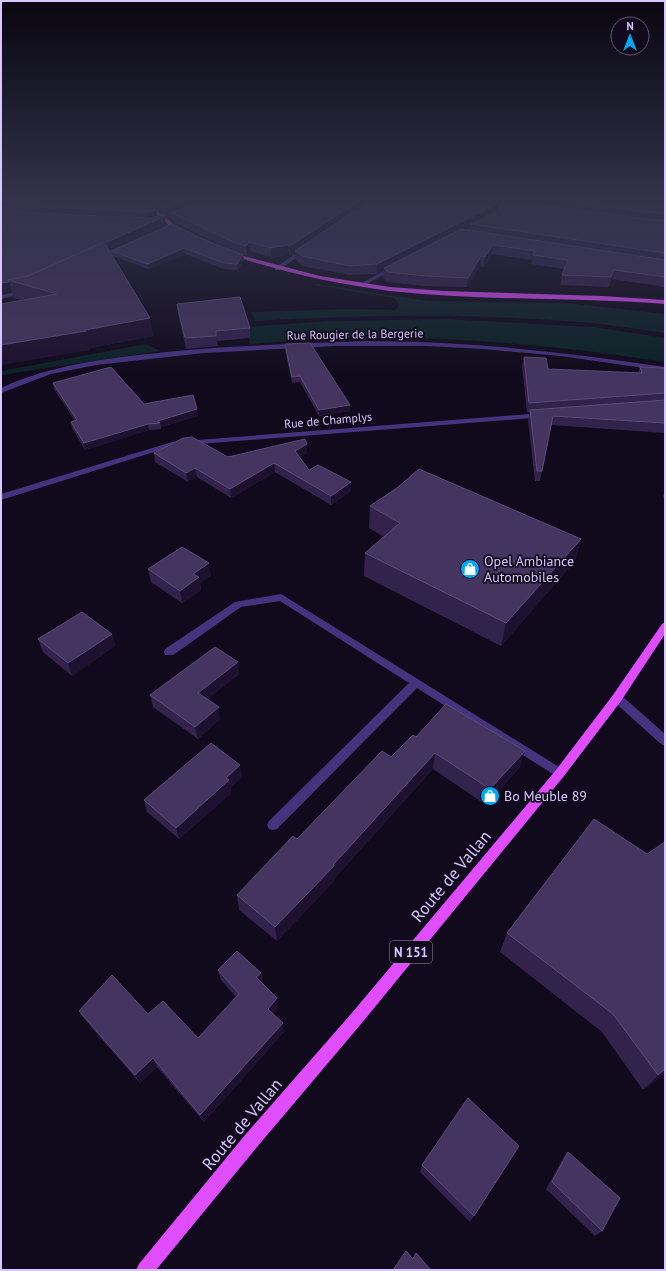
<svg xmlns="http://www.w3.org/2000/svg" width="666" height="1271" viewBox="0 0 666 1271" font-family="'PT Sans',sans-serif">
<rect width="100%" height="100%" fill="#110a1c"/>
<g fill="#0d2227">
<path d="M316,284l112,17 139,2 98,11v19c-33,-5 -66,-10 -100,-12 -103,-8 -207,-6 -310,0l-4,-9 101,-3 43,1 5,-5 -6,-7 -80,-13z"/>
<path d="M444,319l150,8 71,11v24c-112,-18 -226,-27 -339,-23 -26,1 -51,3 -76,5l-4,-17 82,-6z"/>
<path d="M146,344l14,7 -159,24v-4z"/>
</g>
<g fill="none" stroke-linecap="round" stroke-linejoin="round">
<g fill="#45337e" fill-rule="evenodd">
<path d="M504,197h4l-9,20 -42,21h-4v-2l42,-21z"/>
<path d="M305,247l5,1 -31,22h-4v-2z"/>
<path d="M393,266l5,1 -35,19 -5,-1z"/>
<path d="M25,290l2,1v2l-26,6v-4z"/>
<path d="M366,341c101,0 200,11 299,26v4l-104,-15 -78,-7 -56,-3h-91l-132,7 -108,12 -45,9 -50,19v-5c52,-24 108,-30 165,-36 66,-6 133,-9 200,-11z"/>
<path d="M542,413h3v4l-372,29 -172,54v-6l171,-52z"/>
<path d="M281,594l283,176 2,3 -2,3 -4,2 -4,-2 -139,-88 -140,141 -4,1 -4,-1 -2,-4 2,-4 140,-138 -129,-82 -39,6 -68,48h-8l-1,-3 1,-3 70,-47z"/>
<path d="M617,694l4,1 44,39v12l-4,-2 -48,-43 -1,-3 1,-3z"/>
</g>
<g fill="#df4dff" fill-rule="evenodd">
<path d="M134,197h5l36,28 11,6 -5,1 -10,-5z"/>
<path d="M228,252l92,24 70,11 55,4 157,5 63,4v4c-91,-7 -184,-3 -275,-13 -55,-7 -109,-19 -162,-37z"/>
<path d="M665,622v12l-44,67 -57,75 -203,248 -104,123 -101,123h-20l3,-6 106,-129 106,-121 205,-244 57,-75 49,-71z"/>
</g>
</g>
<g fill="#32224c" fill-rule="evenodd">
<path d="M1,197l155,13 1,6 9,9 -56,26 2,4 -1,-4 92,-12 30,12 -60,-29 -1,-6 -5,1 -26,-20h362l-8,16 6,-4 6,-8 1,-4h157v90l-53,-8 -3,8 -49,-2 2,-10 2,-6 -33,-5 1,-4 -40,-6 -8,13 -4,-1 -13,21 -42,-1 -38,-4 -4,-5 1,-7 -7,4 -27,1 -48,-9 -6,-6 -1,-7 -4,3 -2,-2 -17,4 -22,-7 -3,5 -13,-4 9,3 1,6 -6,9 -14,-1 -39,-15 -37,15 -35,-13 40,80 -63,12v2l-69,-50 -8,-2 -1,-6 -11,2zM471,226l-1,5 -7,-1z"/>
<path d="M177,304l73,24v10l-33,3 1,5 -32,3 -8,-35z"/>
<path d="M285,344l65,67 -31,5 -19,-34 -8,1 -7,-33z"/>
<path d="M524,357l24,12 90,4 2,-6 25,1v65l-114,-8 -11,56h-5l-7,-62 2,-7h-3l-5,-46z"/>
<path d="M53,383l91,21 54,12 -37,11v2l-12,1 -64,20 -13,-22 -1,-6 4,-1 -21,-32z"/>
<path d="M154,453l74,4 79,-4 -7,4 9,13 42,12v9l-20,14 -56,-33 -44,26 -34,-21 -9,5 -33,-20z"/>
<path d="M397,488l184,51 -6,22 -74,85 -137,-70 1,-23 19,-16 -15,-9 1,-22z"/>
<path d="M665,490v8l-2,-1z"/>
<path d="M148,569l63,6 -11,8 1,7 -19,13 -31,-21z"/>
<path d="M112,634l3,12 -43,30 -29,-24 -5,-13z"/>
<path d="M239,674l-32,25 13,20 -22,20 -45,-32 -3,-12z"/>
<path d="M416,737l104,30 -34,38 -53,-36 -99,110v2l-57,60 -38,-31 -2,-15 60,-56 94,-82z"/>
<path d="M242,777l-12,11 1,5 -52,46 -32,-27 -3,-12z"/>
<path d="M665,842v232l-22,16 -41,-58 -102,-80 7,-19 140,-79z"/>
<path d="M218,970l43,3 2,10 15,24 -5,7 11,18 -80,90 -47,-55 -17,16 -55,-63 -6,-9 69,3 50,24 38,-41 -15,-17z"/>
<path d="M519,1146l-49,76 -50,-50 2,-7z"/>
<path d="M568,1152l34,79 -7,5 -49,-47 16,-29z"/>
</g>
<g fill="#1e1130">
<path d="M196,197h20l-44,16v3l-5,1 -2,-9z"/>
<path d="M365,197h12l-82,54v2l-4,3 -1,-10z"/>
<path d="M500,197h3l-9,17 -23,10v2l-86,43 -1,-1v2l-7,4v-10z"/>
<path d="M156,210l1,9 -7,1 -1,-8z"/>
<path d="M165,216l1,9 -134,62 -7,-8z"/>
<path d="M250,242v9l-3,5 -1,-10z"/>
<path d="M288,245l1,9 -17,4 -1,-10z"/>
<path d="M493,245l-1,9 -8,13 1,-10z"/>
<path d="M184,248l1,6 -37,15v-5z"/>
<path d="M243,255l1,6 -6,9 -1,-6z"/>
<path d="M481,256l-1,10 -13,21 1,-9z"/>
<path d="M614,270l-2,9 -3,8 2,-10z"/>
<path d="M9,282l3,10 -11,2v-11z"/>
<path d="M150,318l3,18 -63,12v2l-89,15v-20z"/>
<path d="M350,405v6l-31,5v-6z"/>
<path d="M197,409l1,7 -37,11 -1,-4 -2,-2z"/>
<path d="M148,424l1,6 -64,20 -1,-7z"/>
<path d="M307,444v9l-12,7v-9z"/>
<path d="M274,463l1,9 -44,26 -1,-9z"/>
<path d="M195,468l2,9 -9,5 -2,-9z"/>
<path d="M351,482v9l-20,14v-9z"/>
<path d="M581,539l-6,22 -74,85 5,-23z"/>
<path d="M209,563l2,12 -11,8 1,7 -19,13 -2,-12 13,-17z"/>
<path d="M112,634l3,12 -43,30 -4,-13z"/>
<path d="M238,662l1,12 -39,31 -2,-12z"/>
<path d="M219,707l1,12 -22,20 -3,-12z"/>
<path d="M525,751l-5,16 -34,38 4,-16z"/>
<path d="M435,753l-2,16 -99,110v2l-57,60 -2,-14z"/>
<path d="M240,765l2,12 -12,11 1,5 -52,46 -3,-11 50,-50z"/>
<path d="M261,973l2,10 -7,-6z"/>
<path d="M277,998l1,9 -8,12 -2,-10z"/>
<path d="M283,1023l1,9 -80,90 -4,-7z"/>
<path d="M153,1058l4,9 -17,16 -5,-8z"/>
<path d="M665,1069v5l-22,16 15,-15z"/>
</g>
<g fill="#44345f" stroke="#5b4b78">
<path d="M1,197h139l16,13 -7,2 -119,-6 -29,-4z"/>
<path d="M151,197h45l-21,9 -10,2z"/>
<path d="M209,197h156l-75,49 -2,-1 -17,3 -21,-6 -4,4 -13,-4 -61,-29z"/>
<path d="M375,197h125l-5,8 -118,59 -27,2 -48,-10 -7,-5z"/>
<path d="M524,197h141v17z"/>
<path d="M505,201l160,20v32l-194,-29 30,-15z"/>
<path d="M1,206l29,7 119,5 14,-3 2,1 -60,27 -1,-1 -76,34 -20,4 1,2 -8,1z"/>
<path d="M172,224l31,15 40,16 -6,9 -13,-1 -40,-15 -36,16 -37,-13z"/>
<path d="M461,229l204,31v17l-51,-7 -3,7 -49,-2 6,-15 -35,-5 2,-4 -42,-6 -8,12 -4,-1 -13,22 -42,-2 -38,-4 -4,-4z"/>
<path d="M104,242l46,76 -65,12 1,1 -85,14v-41l56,-10 -49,-14 20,-4z"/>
<path d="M240,297l10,31 -34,3v5l-31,2 -8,-34z"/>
<path d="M310,343l40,62 -31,5 -19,-34 -8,1 -7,-33z"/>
<path d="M524,357l22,1 2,11 94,4 -2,-6 25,1v25l-136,10z"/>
<path d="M111,367l33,37 49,-9 4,14 -39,12 2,2 -12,1 -64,19 -13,-21 6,-2 -24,-37z"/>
<path d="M665,400v23l-112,-7 -11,55h-5l-7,-61z"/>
<path d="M192,437l36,20 77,-18 2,5 -12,7 14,19 9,-5 33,17 -20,14 -57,-33 -44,26 -35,-21 -9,5 -32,-20 29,-15z"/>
<path d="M419,469l162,70 -75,84 -141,-70 35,-30 -30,-17 27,-18z"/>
<path d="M182,547l27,16 -16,11 6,3 -19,14 -32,-22z"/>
<path d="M82,612l30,22 -44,29 -30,-24z"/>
<path d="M215,647l23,15 -40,31 21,14 -24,20 -45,-32z"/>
<path d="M446,704l79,47 -35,38 -55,-36 -102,112 1,1 -59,61 -38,-32 56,-59 4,3 85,-88 9,6 22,-22 3,2z"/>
<path d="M211,743l29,22 -14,13 3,2 -53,48 -32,-28z"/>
<path d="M594,819l53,35 18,-12v227l-7,6 -45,-61 -106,-81z"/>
<path d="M237,951l24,22 -5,4 21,21 -9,11 15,14 -83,92 -47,-57 -18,17 -56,-64 33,-36 36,39 15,-13 35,37 41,-44 -21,-24z"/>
<path d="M468,1098l51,48 -45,70 -52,-51z"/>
<path d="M568,1152l52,46 -18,33 -50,-49z"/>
<path d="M406,1251l7,8 3,-6 15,17h-38z"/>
</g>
<linearGradient id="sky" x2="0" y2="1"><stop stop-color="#09060f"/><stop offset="0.53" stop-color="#32334b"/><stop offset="1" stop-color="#32334b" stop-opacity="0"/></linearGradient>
<rect width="666" height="375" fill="url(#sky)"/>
<defs>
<symbol id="shop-disc" viewBox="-11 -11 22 22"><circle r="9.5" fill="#00a9f1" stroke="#110a1c"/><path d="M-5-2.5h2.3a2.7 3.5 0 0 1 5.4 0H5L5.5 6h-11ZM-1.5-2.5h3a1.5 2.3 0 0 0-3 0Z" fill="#fff"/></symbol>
</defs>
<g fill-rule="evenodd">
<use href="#shop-disc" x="459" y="558" width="22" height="22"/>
<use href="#shop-disc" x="479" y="785" width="22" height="22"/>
</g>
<g text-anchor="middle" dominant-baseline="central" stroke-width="3.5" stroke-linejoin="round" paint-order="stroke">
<g font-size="12" fill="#d8c6ff" stroke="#110a1c">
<text transform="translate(355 334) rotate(-1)">Rue Rougier de la Bergerie</text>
<text transform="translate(328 420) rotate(-5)">Rue de Champlys</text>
</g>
<rect fill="#110a1c" stroke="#9c8ebb" stroke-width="1" x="390" y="941" width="42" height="22" rx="3"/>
<g font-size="13" font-weight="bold" fill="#d8c6ff">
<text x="411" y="952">N 151</text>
</g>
<g font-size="14" fill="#d8c6ff" stroke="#110a1c" text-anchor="start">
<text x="484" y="561">Opel Ambiance<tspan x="484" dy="16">Automobiles</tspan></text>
<text x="504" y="796">Bo Meuble 89</text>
</g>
<g font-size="17" fill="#d8c6ff" stroke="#110a1c">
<text transform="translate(451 876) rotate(-50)">Route de Vallan</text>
<text transform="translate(242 1124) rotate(-50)">Route de Vallan</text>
</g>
</g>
<rect width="666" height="1271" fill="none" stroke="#d8c6ff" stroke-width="4"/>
<g transform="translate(630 36)"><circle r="19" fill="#110a1c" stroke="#615577"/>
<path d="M0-3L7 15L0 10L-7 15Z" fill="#00a9f1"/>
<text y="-6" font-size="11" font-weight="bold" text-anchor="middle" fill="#d8c6ff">N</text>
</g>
</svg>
